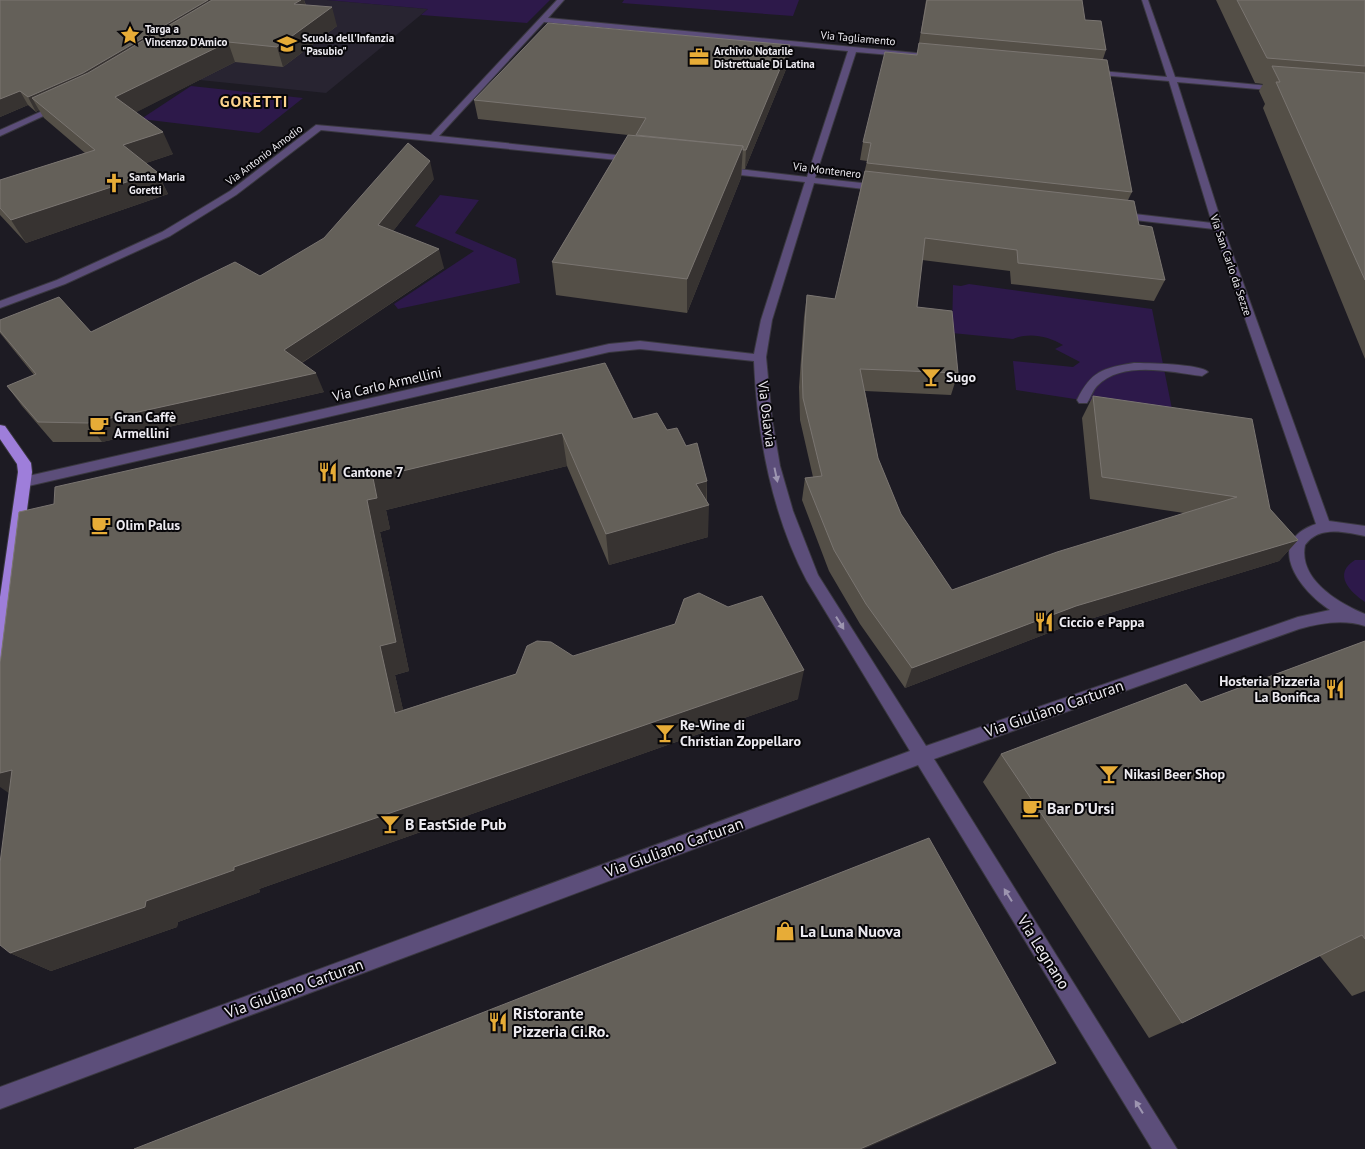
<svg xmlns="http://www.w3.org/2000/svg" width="1365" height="1149" viewBox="0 0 1365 1149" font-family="'PT Sans',sans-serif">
<rect width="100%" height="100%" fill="#1d1b23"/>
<path fill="#282431" d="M259,0h68l101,9 -102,84 -185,-19z"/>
<g fill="#2d194a">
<path d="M327,0h223l-23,23 -106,-8 7,-6z"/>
<path d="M624,0h175l-6,16 -171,-13z"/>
<path d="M191,86l112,12 -44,35 -118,-14z"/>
<path d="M440,195l39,5 -24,33 61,26 4,24 -122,26 -4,-5 80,-53 -59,-25z"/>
<path d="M969,284l183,25 21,105 -157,-24 -3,-29 60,6 7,-5 -25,-13 8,-4c-15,-9 -34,-13 -50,-6l-61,-6 1,-48 8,1z"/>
<path d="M1355,560h10v42c-15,-10 -33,-28 -10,-42z"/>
</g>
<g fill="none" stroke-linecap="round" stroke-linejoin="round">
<defs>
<g id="minor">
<path d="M557,0h7l-16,18 389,37 4,2 -4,2 -81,-7 -41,126 66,7 5,3 -5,3 -67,-8 -42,137 -6,37 6,62 8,47 13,45 25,64 108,171 372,-129 32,-7c-30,-19 -67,-68 -14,-86l-102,-295 -97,-11 -5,-3 5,-3 95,11 -43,-142 -79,-7 -4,-2 4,-2 77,7 -25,-77h6l27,77 106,10 4,2 -4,2 -104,-9 46,145 106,294 36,5v10c-20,-4 -46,-11 -60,9 -7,34 33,58 60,69v12c-22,-7 -44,-3 -66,3l-365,130 243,390h-25l-234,-384 -918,344v-22l910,-336 -103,-170c-35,-66 -50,-146 -53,-220l-114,-12 -31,3 -585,135 -5,-2 -2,-3 2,-3 5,-2 585,-133 31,-3 114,13 7,-34 44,-138 -83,-9 -5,-3 5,-3 85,10 41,-126 -304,-29 -105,114 196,21 3,1v4l-317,-32 -85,65 -66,41 -105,48 -65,24v-7l57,-21 105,-48 68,-41 86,-66 115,10z"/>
<path d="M58,104l7,2 -65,30v-6z"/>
<path d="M1134,363c13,0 67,1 74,9l-6,4c-31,-4 -80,-16 -105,10 -4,4 -6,11 -10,17h-8l-2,-3c14,-29 26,-32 57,-37z"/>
</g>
<path id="major" d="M0,425l5,1 26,37 1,9 -24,181 -2,5 -6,2v-63l18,-125 -1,-8 -17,-25z"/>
</defs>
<use href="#minor" stroke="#3a3840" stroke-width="2"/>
<use href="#major" stroke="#3a3840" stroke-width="2"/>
<use href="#minor" fill="#5c4e7a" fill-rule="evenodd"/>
<use href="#major" fill="#9e7eda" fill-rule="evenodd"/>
</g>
<g fill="#544f47">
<path d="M0,0h304l2,5 31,21 -54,41 -48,-5 -99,50 37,42 -27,9 11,9 11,22 -142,49 -26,-28v-35l85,-27 -41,-35 -5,-8 -3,2 -8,-7 -28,12z"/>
<path d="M926,0l159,20 21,30 -3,9 29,133 -4,8 11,25 26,55 -11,21 -143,-17 -1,-13 -88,-11 -5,47 41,66 -7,22 -86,-4 13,67 23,56 51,76 232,-77 -94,-14 -8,-81 11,-22 177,113 28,31 -19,21 -215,66 -159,61 -45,-64 -31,-53 -27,-71 3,-22 8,-1 -13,-57 -1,-33 5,-70 3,-22 28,4 32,-138 -7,-1 3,-18 54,-87z"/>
<path d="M1216,0h149v359l-102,-251 2,-4 -6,-13 4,-7 -8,-1z"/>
<path d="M789,62l-44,107h-3l-1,9 -54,135 -131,-18 -4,-33 76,-127 -150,-16 -4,-19z"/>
<path d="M434,179l-41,52 51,37 -142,95 22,29 -222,50h-49l-31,-36 -15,-20 27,-11 -34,-42v-13l91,12 169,-56z"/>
<path d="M633,419l34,11 19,16 21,35v20l1,36 -99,28 -42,-99 -181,44 4,19 -10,3 29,139 -14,4 8,35 170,-54 225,43 -539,190 1,3 -82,30 -1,5 -126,44 -41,-18 -1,-160 10,-281z"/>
<path d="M1365,641v350l-13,5 -33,-41 -137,68 -33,15 -166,-256 18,-28 200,-52z"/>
</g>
<g fill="#373331">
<path d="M208,0h19l-137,86 -58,12 7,12 -3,2 -8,-15z"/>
<path d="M290,0h14l5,17z"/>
<path d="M332,7l5,19 -54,41 -6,-20z"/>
<path d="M228,42l7,20 -110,56 -10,-21z"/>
<path d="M790,45l-1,17 -44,107 1,-19z"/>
<path d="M20,91l8,14 -28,12v-18z"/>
<path d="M163,132l10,22 -39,13 -11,-22z"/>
<path d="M743,146l-2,32 -54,135v-34z"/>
<path d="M430,161l4,18 -51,65 -5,-19z"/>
<path d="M157,172l11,22 -142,49 -15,-23z"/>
<path d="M439,249l5,19 -152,101 -8,-19z"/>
<path d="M316,373l8,19 -222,50 -14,-19z"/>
<path d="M562,433l5,33 -181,44 4,19 -10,3 29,139 -14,4 15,65 -15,-27 -15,-67 -13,-146 6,-22z"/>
<path d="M707,481l-1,25 3,-1 -1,32 -99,28 -3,-31 90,-50z"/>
<path d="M1298,540l-19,21 -215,66 -159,61 7,-20 164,-62z"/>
<path d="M804,670l-6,29 -539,190 1,3 -82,30 -1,5 -126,44 -41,-18 224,-86z"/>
<path d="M12,770l11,33 -23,-16v-14z"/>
<path d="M1056,1063l-26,13 -166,73h-4z"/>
</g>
<g fill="#646059" stroke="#7a7571">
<path d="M0,0h208l-125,73 -55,24 -8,-6 -20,8z"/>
<path d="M212,0h89l-7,4 38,3 -55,40 -49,-5 -113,55 48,35 -40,13 34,27 -146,48 -11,-12v-28l95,-30 -63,-52 56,-25z"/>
<path d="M927,0h155l3,20 16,1 5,29 -185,-17z"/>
<path d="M1237,0h128v66l-98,-8z"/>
<path d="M548,23l242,22 -44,105h-3v-4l-107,-11 10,-17 -172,-18z"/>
<path d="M919,43l188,17 25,132 -265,-29 4,-20 -8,-1 22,-90 32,3z"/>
<path d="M1272,66l93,7v207l-89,-198h4z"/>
<path d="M628,135l115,11 -56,133 -135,-17z"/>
<path d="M408,143l22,18 -52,64 61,24 -155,101 32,23 -228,50 -50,-1 -31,-36 29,-12 -36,-43v-11l59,-23 32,35 144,-70 25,14 64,-38z"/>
<path d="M865,171l269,30 5,24 13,2 13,53 -147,-17 -1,-13 -92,-12 -8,69 35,4 6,62 -98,-4 18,89 23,56 51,76 105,-38 180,-55 -135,-20 -9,-81 159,23 18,90 28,31 -222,66 -164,62 -46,-64 -32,-54 -29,-72 17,-2 -19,-78 -1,-33 5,-70 28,4z"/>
<path d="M605,363l28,56 24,-6 10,17 10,-2 9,18 11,-3 10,38 -11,3 13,21 -103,29 -44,-101 -189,45 4,20 -10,2 29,142 -16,4 15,67 121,-39 11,-28 10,-5 14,1 22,14 102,-32 9,-25 15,-6 29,14 34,-11 42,74 -570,197v3l-88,31 -1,6 -135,46 -10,-8v-82l12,-93 -12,3v-109l19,-152 35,-8 1,-17z"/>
<path d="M1365,641v298l-3,-4 -180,88 -181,-269 185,-70 15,18z"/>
<path d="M929,838l127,225 -196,86h-726z"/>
</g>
<defs><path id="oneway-solid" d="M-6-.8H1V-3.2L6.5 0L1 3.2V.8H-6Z" transform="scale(1.25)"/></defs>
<g fill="#9d95b0">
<use href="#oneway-solid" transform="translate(776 475) rotate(78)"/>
<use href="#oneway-solid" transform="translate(840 623) rotate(58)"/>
<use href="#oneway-solid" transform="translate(1008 895) rotate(-122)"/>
<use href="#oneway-solid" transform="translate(1139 1107) rotate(-122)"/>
</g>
<defs>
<symbol id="sight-bare" viewBox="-9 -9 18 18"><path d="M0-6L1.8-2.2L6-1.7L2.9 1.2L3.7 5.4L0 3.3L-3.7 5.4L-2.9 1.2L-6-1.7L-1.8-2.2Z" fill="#e7ac37" stroke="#070609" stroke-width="2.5" paint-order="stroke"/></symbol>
<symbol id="school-bare" viewBox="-9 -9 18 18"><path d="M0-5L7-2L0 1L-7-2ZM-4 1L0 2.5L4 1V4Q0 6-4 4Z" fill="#e7ac37" stroke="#070609" stroke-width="2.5" paint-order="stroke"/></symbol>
<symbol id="office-bare" viewBox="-9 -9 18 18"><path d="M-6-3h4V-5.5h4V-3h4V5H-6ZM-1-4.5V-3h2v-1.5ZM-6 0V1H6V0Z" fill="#e7ac37" stroke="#070609" stroke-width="2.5" paint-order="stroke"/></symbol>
<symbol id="church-bare" viewBox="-9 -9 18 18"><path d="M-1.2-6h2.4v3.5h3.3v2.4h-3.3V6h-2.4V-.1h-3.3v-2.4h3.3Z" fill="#e7ac37" stroke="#070609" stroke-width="2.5" paint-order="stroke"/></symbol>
<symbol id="bar-bare" viewBox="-9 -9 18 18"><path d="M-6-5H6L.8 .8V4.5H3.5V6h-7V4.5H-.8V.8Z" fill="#e7ac37" stroke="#070609" stroke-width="2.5" paint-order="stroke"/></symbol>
<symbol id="cafe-bare" viewBox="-9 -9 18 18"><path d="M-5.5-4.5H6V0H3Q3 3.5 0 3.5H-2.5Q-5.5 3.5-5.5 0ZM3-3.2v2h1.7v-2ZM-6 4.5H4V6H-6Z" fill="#e7ac37" stroke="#070609" stroke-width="2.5" paint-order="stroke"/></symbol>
<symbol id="restaurant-bare" viewBox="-9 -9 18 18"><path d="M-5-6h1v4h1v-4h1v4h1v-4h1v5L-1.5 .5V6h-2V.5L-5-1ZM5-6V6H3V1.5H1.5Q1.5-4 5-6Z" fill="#e7ac37" stroke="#070609" stroke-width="2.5" paint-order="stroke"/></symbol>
<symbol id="shop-bare" viewBox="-9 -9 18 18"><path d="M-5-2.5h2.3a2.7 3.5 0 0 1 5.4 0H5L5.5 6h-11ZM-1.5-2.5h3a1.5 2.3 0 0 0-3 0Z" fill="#e7ac37" stroke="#070609" stroke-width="2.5" paint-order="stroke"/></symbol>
</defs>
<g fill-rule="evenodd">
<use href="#sight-bare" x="116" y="21" width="28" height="28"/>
<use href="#school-bare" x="273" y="30" width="28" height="28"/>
<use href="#office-bare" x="685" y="43" width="28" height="28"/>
<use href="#church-bare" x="100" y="169" width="28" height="28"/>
<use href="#bar-bare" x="917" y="363" width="28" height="28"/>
<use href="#cafe-bare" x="85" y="411" width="28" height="28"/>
<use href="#restaurant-bare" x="314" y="458" width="28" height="28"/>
<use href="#cafe-bare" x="87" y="511" width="28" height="28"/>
<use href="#restaurant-bare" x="1030" y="608" width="28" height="28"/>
<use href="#restaurant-bare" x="1321" y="675" width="28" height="28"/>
<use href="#bar-bare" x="651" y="719" width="28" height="28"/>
<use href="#bar-bare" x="1095" y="760" width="28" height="28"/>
<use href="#cafe-bare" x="1018" y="794" width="28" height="28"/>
<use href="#bar-bare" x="376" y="810" width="28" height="28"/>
<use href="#shop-bare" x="771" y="917" width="28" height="28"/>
<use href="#restaurant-bare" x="484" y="1008" width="28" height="28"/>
</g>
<g text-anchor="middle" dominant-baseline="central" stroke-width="4" stroke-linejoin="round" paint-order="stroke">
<g font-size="11" font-weight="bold" fill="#edebf1" stroke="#070609" text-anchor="start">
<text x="145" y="29">Targa a<tspan x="145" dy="13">Vincenzo D'Amico</tspan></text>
<text x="302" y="38">Scuola dell'Infanzia<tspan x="302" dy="13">"Pasubio"</tspan></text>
<text x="714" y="51">Archivio Notarile<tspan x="714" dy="13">Distrettuale Di Latina</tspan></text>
<text x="129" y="177">Santa Maria<tspan x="129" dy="13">Goretti</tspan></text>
</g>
<g font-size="11" fill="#edebf1" stroke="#070609">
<text transform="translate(858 38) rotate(5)">Via Tagliamento</text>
<text transform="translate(264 155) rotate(-37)">Via Antonio Amodio</text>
<text transform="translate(827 170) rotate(7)">Via Montenero</text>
<text transform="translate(1231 265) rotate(71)">Via San Carlo da Sezze</text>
</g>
<g font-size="14" font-weight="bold" fill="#edebf1" stroke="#070609" text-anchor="start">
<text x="946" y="377">Sugo</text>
<text x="114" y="417">Gran Caffè<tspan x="114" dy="16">Armellini</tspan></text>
<text x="343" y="472">Cantone 7</text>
<text x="116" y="525">Olim Palus</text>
<text x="1059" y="622">Ciccio e Pappa</text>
<text x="1320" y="681" text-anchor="end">Hosteria Pizzeria<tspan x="1320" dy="16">La Bonifica</tspan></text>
<text x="680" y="725">Re-Wine di<tspan x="680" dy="16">Christian Zoppellaro</tspan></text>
<text x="1124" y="774">Nikasi Beer Shop</text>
</g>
<g font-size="14" fill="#edebf1" stroke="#070609">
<text transform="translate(387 384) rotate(-13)">Via Carlo Armellini</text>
<text transform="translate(767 414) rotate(83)">Via Oslavia</text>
</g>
<g font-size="16" font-weight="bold" letter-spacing="1" fill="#fed48e" stroke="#070609">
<text x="254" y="101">GORETTI</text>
</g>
<g font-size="16" fill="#edebf1" stroke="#070609">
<text transform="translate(1054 708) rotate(-19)">Via Giuliano Carturan</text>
<text transform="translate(674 847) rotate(-20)">Via Giuliano Carturan</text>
<text transform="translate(1044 952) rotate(58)">Via Legnano</text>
<text transform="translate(294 988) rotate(-20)">Via Giuliano Carturan</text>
</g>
<g font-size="16" font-weight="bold" fill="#edebf1" stroke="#070609" text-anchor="start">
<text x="1047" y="808">Bar D'Ursi</text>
<text x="405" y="824">B EastSide Pub</text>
<text x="800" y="931">La Luna Nuova</text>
<text x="513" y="1013">Ristorante<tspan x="513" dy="18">Pizzeria Ci.Ro.</tspan></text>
</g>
</g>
</svg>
